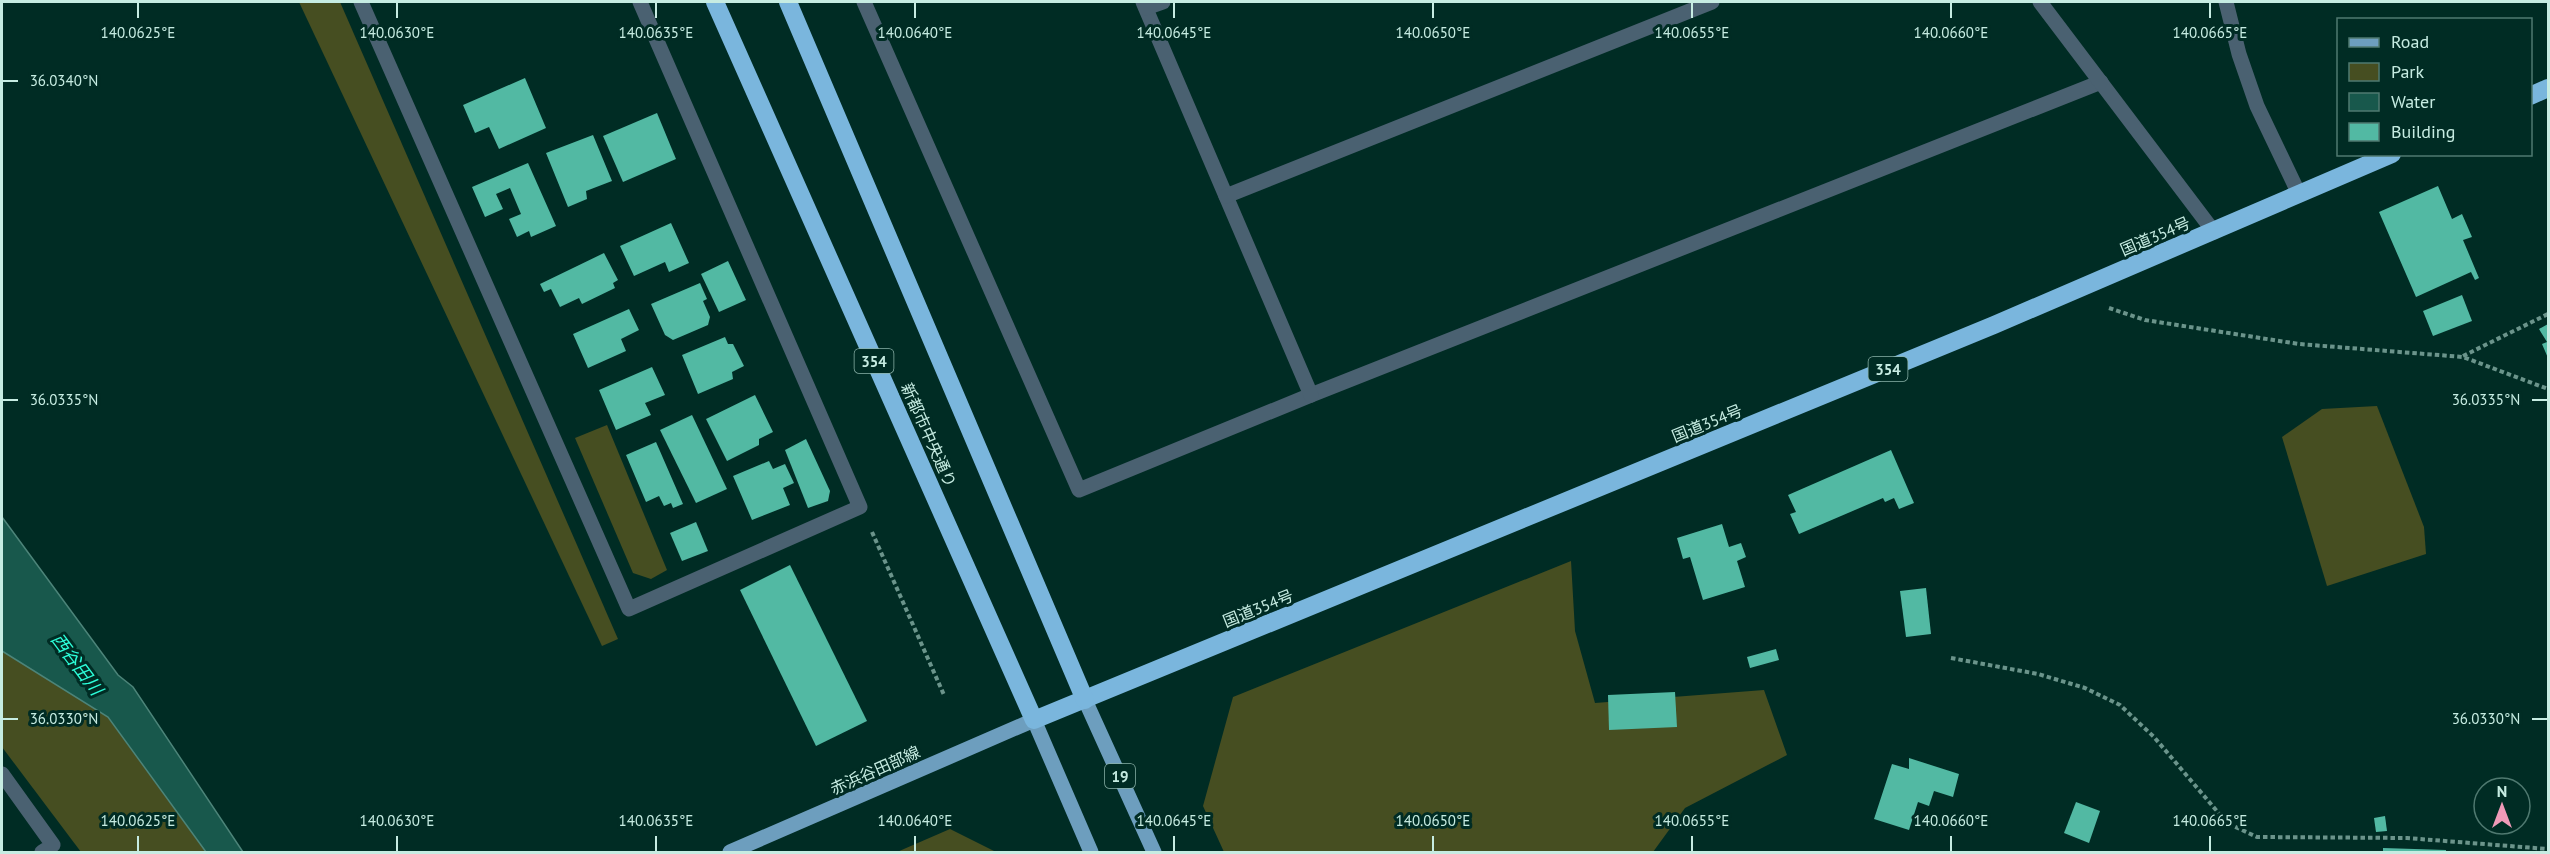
<svg xmlns="http://www.w3.org/2000/svg" width="2550" height="854" viewBox="0 0 2550 854" font-family="'PT Sans','Noto Sans JP',sans-serif">
<rect width="100%" height="100%" fill="#002c24"/>
<g fill="#464e21">
<path d="M299,2h41l278,637 -16,7z"/>
<path d="M2377,406l47,121 2,27 -99,32 -45,-149 40,-28z"/>
<path d="M607,425l60,145 -16,9 -18,-6 -58,-135z"/>
<path d="M1571,561l4,70 20,72 169,-13 23,65 -102,53 -32,44h-429l-21,-46 30,-109z"/>
<path d="M2,651l106,66 98,135h-125l-79,-105z"/>
<path d="M950,829l46,23h-99z"/>
</g>
<path fill="#18584c" stroke="#4c8479" stroke-width="1.5" d="M2,517l116,158 15,12 110,165h-37l-98,-135 -106,-66z"/>
<g fill="#52b9a3">
<path d="M525,78l21,50 -47,21 -10,-22 -14,6 -12,-28z"/>
<path d="M657,113l19,46 -53,23 -20,-46z"/>
<path d="M593,135l19,46 -26,10 1,8 -19,8 -22,-54z"/>
<path d="M528,163l28,63 -25,11 -2,-6 -12,6 -8,-18 12,-5 -11,-26 -14,6 7,15 -18,8 -13,-30z"/>
<path d="M2438,186l14,33 10,-5 10,23 -9,3 16,38 -4,2 -4,-8 -55,25 -37,-85z"/>
<path d="M671,223l18,40 -20,9 -4,-10 -31,14 -14,-30z"/>
<path d="M604,253l14,27 -5,3 2,5 -33,16 -3,-6 -19,9 -9,-18 -7,3 -4,-8z"/>
<path d="M728,261l18,39 -27,12 -18,-38z"/>
<path d="M700,283l7,16 -4,2 7,16 -2,8 -35,15 -8,-5 -14,-31z"/>
<path d="M2462,295l10,26 -39,15 -10,-25z"/>
<path d="M629,309l10,21 -18,9 5,12 -38,17 -15,-34z"/>
<path d="M2548,324v34l-6,-14 5,-2 -8,-13z"/>
<path d="M725,337l3,7h5l11,22 -12,6 1,7 -35,15 -16,-39z"/>
<path d="M652,367l13,28 -20,8 6,12 -35,15 -17,-40z"/>
<path d="M755,395l18,37 -14,7v6l-32,16 -21,-42z"/>
<path d="M692,415l35,74 -31,14 -36,-73z"/>
<path d="M806,439l24,52 -2,10 -20,7 -23,-58z"/>
<path d="M656,442l27,62 -10,4 -2,-5 -7,3 -5,-10 -13,6 -20,-47z"/>
<path d="M1891,450l23,53 -15,6 -5,-11 -9,4 -2,-4 -84,36 -9,-20 6,-2 -8,-17z"/>
<path d="M769,461l4,8 12,-5 9,19 -11,5 7,17 -38,15 -19,-44z"/>
<path d="M696,522l12,29 -26,10 -12,-28z"/>
<path d="M1722,524l7,23 12,-4 5,14 -9,4 8,26 -42,13 -13,-43 -7,2 -6,-21z"/>
<path d="M790,565l77,156 -51,25 -76,-156z"/>
<path d="M1926,588l5,46 -25,3 -6,-46z"/>
<path d="M1776,649l3,11 -29,8 -3,-11z"/>
<path d="M1675,692l2,35 -68,3 -1,-35z"/>
<path d="M1909,758l50,16 -6,23 -19,-6 -5,15 -11,-4 -9,28 -35,-11 18,-55 17,5z"/>
<path d="M2076,802l24,9 -11,32 -25,-10z"/>
<path d="M2385,816l2,15 -11,1 -2,-14z"/>
<path d="M2383,848l63,2v2h-63z"/>
</g>
<g fill="none" stroke-linecap="round" stroke-linejoin="round">
<g stroke="#6b948b" stroke-width="4" stroke-dasharray="4.5 3" stroke-linecap="butt">
<path d="M2109,308l36,12 154,24 164,13 85,32"/>
<path d="M2463,356l85,-42"/>
<path d="M872,532l72,163"/>
<path d="M1951,658l87,16 47,14 35,17 34,32 73,86 30,14 150,1 141,11"/>
</g>
<g stroke="#4a6171" stroke-width="15">
<path d="M361,2l268,607 231,-102 -220,-505"/>
<path d="M864,2l215,488 232,-95 790,-313"/>
<path d="M1143,2l168,393"/>
<path d="M2040,2l174,230"/>
<path d="M2226,2l13,52 18,52 42,88"/>
<path d="M1146,8l17,-6"/>
<path d="M1226,196l486,-194"/>
<path d="M2,774l51,71 -11,7"/>
</g>
<g stroke="#6d9ebe" stroke-width="15">
<path d="M1085,700l69,152"/>
<path d="M730,852l304,-132 57,132"/>
</g>
<g stroke="#7ab6dd" stroke-width="18">
<path d="M715,2l319,718 960,-395 398,-171"/>
<path d="M788,2l297,698"/>
<path d="M2530,96l18,-8"/>
</g>
</g>
<path fill="none" stroke="#c6ece2" stroke-width="2" d="M138,3v15M397,3v15M656,3v15M915,3v15M1174,3v15M1433,3v15M1692,3v15M1951,3v15M2210,3v15M3,81h15M3,400h15M2532,400h15M3,719h15M2532,719h15M138,836v15M397,836v15M656,836v15M915,836v15M1174,836v15M1433,836v15M1692,836v15M1951,836v15M2210,836v15"/>
<g text-anchor="middle" dominant-baseline="central" stroke-width="6" stroke-linejoin="round" paint-order="stroke">
<g fill="#002c24" stroke="#8bb2a9" stroke-width="1.5">
<rect x="854.5" y="349" width="39" height="24" rx="4.5"/>
<rect x="1868.5" y="357" width="39" height="24" rx="4.5"/>
<rect x="1105" y="764" width="30" height="24" rx="4.5"/>
</g>
<g font-size="15" font-weight="bold" fill="#c6ece2">
<text x="874" y="361">354</text>
<text x="1888" y="369">354</text>
<text x="1120" y="776">19</text>
</g>
<g font-size="16" fill="#c6ece2" stroke="#002c24">
<text transform="translate(2155 236) rotate(-23)">国道354号</text>
<text transform="translate(1707 423) rotate(-22)">国道354号</text>
<text transform="translate(929 435) rotate(66)">新都市中央通り</text>
<text transform="translate(1258 608) rotate(-22)">国道354号</text>
<text transform="translate(875 770) rotate(-24)">赤浜谷田部線</text>
</g>
<g font-size="18" font-style="italic" fill="#2cfdd9" stroke="#002c24">
<text transform="translate(77 664) rotate(53)">西谷田川</text>
</g>
</g>
<g font-size="15" text-anchor="middle" fill="#c6ece2" stroke="#002c24" stroke-width="6" stroke-linejoin="round" paint-order="stroke">
<text x="138" y="38">140.0625°E</text>
<text x="397" y="38">140.0630°E</text>
<text x="656" y="38">140.0635°E</text>
<text x="915" y="38">140.0640°E</text>
<text x="1174" y="38">140.0645°E</text>
<text x="1433" y="38">140.0650°E</text>
<text x="1692" y="38">140.0655°E</text>
<text x="1951" y="38">140.0660°E</text>
<text x="2210" y="38">140.0665°E</text>
<text x="64" y="86">36.0340°N</text>
<text x="64" y="405">36.0335°N</text>
<text x="2486" y="405">36.0335°N</text>
<text x="64" y="724">36.0330°N</text>
<text x="2486" y="724">36.0330°N</text>
<text x="138" y="826">140.0625°E</text>
<text x="397" y="826">140.0630°E</text>
<text x="656" y="826">140.0635°E</text>
<text x="915" y="826">140.0640°E</text>
<text x="1174" y="826">140.0645°E</text>
<text x="1433" y="826">140.0650°E</text>
<text x="1692" y="826">140.0655°E</text>
<text x="1951" y="826">140.0660°E</text>
<text x="2210" y="826">140.0665°E</text>
</g>
<rect width="2550" height="854" fill="none" stroke="#c6ece2" stroke-width="6"/>
<rect x="2337" y="18" width="195" height="138" fill="#002c24" stroke="#4f7970" stroke-width="1.5"/>
<rect x="2349" y="38" width="30" height="9" fill="#6d9ebe" stroke="#4f7970" stroke-width="1.5"/>
<text x="2391" y="48" font-size="18" fill="#c6ece2">Road</text>
<rect x="2349" y="63" width="30" height="18" fill="#464e21" stroke="#4f7970" stroke-width="1.5"/>
<text x="2391" y="78" font-size="18" fill="#c6ece2">Park</text>
<rect x="2349" y="93" width="30" height="18" fill="#18584c" stroke="#4f7970" stroke-width="1.5"/>
<text x="2391" y="108" font-size="18" fill="#c6ece2">Water</text>
<rect x="2349" y="123" width="30" height="18" fill="#52b9a3" stroke="#4f7970" stroke-width="1.5"/>
<text x="2391" y="138" font-size="18" fill="#c6ece2">Building</text>
<g transform="translate(2502 806)"><circle r="28" fill="#002c24" stroke="#4f7970" stroke-width="1.5"/>
<path d="M0-4.5L10 22L0 15L-10 22Z" fill="#ef9ab8"/>
<text y="-9" font-size="16" font-weight="bold" text-anchor="middle" fill="#c6ece2">N</text>
</g>
</svg>
